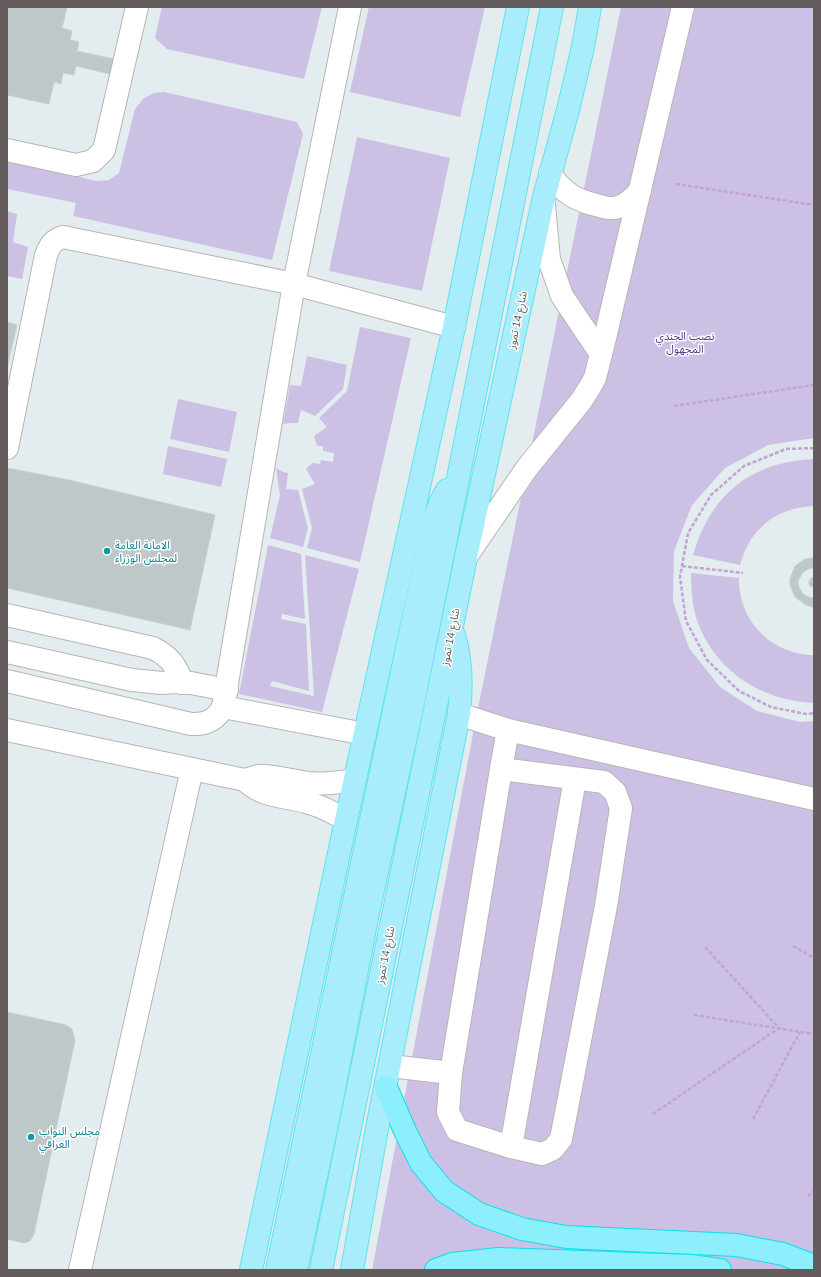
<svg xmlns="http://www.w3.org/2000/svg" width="821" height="1277" viewBox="0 0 821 1277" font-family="Arial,'Noto Sans Arabic',sans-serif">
<rect width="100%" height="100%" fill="#e3ecee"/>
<g fill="#cdc0e5">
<path d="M162,7h160l-18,72 -137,-30 -12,-11z"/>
<path d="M369,7h116l-25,110 -110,-25z"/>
<path d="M621,7h193v431l-46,7 -43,23 -33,37 -18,46 -1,50 16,47 31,39 37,24 43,11 14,-1v549h-442l104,-552z"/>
<path d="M164,92l133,30 6,12 -31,126 -199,-44 3,-13 -69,-14v-28l90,20 12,-1 10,-7 16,-64 8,-10 11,-6z"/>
<path d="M357,137l93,21 -28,133 -93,-20z"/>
<path d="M7,211l10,3 -4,28 15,5 -6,32 -15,-3z"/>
<path d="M360,327l51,11 -51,224 -53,-14 5,-20 -10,-39 13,-5 -9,-15 6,-6 8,1 1,-4 12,2 1,-9 -11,-2v-5h-6l-3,-10 13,-9 -8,-9 28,-27z"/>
<path d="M307,356l40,9 -4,24 -28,27 -14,-6 -3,13h-8l-7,1 7,-39 11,1z"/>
<path d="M178,399l59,13 -8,40 -59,-13z"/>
<path d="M168,446l59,13 -6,28 -58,-13z"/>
<path d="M814,459v47c-38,2 -64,22 -74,59l-47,-10c18,-61 57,-93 121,-96z"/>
<path d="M276,468l7,4 5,1 -2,16 12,1 10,38 -5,19 -33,-9 10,-43z"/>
<path d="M268,545l33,9 4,65 -23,-5 -1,5 25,5 3,67 -37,-10 -2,5 44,10 -9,-141 54,14 -37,143 -83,-18z"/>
<path d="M691,573l48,5c-1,43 33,77 75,77v48c-56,-2 -106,-37 -120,-93 -2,-12 -3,-24 -3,-37z"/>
</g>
<g fill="#bfc8c9" stroke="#c2d2d2">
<path d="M7,7h60l-5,21 10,3 -2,9 9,2 -2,9 37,8 -4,15 -34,-8 -2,9 -11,-2 -2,11 -7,-2 -5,22 -42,-9z"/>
<path d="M7,322l10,3 -10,43z"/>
<path d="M7,468l62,12 146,35 -25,115 -183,-42z"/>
<path d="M811,558h3v10l-6,1 -5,3 -5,9 1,6 3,6 6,4 6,1v9h-1l-7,-2 -11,-8 -5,-12v-6l5,-13 10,-7z"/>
<path d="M811,578h3v9l-4,-1 -1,-2v-2z"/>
<path d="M7,1012l59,13 6,4 3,11 -41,194 -4,7 -6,2 -17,-4z"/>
</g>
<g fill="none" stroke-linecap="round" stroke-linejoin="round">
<defs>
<g id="minor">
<path d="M7,150l69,15 17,-4 11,-11 33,-143"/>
<path d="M550,173c12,20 27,28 50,33 5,2 13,3 18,1 10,-3 16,-9 22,-17"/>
<path d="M544,205l5,54 13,37 39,58"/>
<path d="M7,448l39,-193c4,-10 7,-15 17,-18l231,47 160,43"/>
<path d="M466,557l61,-89 54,-67 9,-14 5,-9 10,-40 78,-331"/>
<path d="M7,615l146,33c16,8 24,18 29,35"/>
<path d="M7,652l125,28 30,3 13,-1 16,1 36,7"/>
<path d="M7,681l184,43c15,1 25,-4 32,-17l71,-423 56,-277"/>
<path d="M223,707l142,27"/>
<path d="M459,714l49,16 306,69"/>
<path d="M7,730l185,39"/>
<path d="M501,769l103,13 11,10 6,16 -15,98 -45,233 -8,10 -11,5 -31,-7 -54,-17 -9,-18 3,-39 50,-304 7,-39"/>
<path d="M245,780c16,17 40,16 61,22 14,4 27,10 40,18"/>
<path d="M390,1066l61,7"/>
<path d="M511,1147l64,-368"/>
<path d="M80,1270l112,-501 53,11 13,-4h6c15,1 29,5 44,7 16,2 31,-1 46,-3"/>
</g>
<g id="major">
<path d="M251,1270l95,-450 108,-493 64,-320"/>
<path d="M277,1270l157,-751 6,-16 7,-13"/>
<path d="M296,1270l32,-150 40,-207 45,-209 139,-697"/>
<path d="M321,1270l145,-713 78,-360 24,-87 15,-63 7,-40"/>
<path d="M352,1270l25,-142 82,-414c3,-28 3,-53 -5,-79"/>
</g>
<g id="highway">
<path d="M386,1087l19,44 16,32 23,28 35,23 43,15 44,8 170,8 47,9 31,12"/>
<path d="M436,1270l16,-6 47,-5 192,7 29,4"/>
</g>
</defs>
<use href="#minor" stroke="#bab4b4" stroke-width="24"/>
<use href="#major" stroke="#5ce3ee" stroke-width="24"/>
<use href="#highway" stroke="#05e1ec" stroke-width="24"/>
<g stroke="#c3a3d7" stroke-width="2.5" stroke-dasharray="4 2" stroke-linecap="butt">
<path d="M676,184l138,21"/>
<path d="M674,406l140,-21"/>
<path d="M814,448l-28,1 -42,17 -33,29 -23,38 -8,44 6,44 21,39 32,31 32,16 35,7 8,-1"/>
<path d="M682,566l61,7"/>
<path d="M793,946l21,12"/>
<path d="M694,1015l120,19"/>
<path d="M653,1114l126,-86 -74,-81"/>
<path d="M753,1119l47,-87"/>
<path d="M808,1196l6,-5"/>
</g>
<use href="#minor" stroke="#fff" stroke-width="22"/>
<use href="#major" stroke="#a9edfd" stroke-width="22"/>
<use href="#highway" stroke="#8deffb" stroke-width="22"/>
</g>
<g fill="#0f9aa8" stroke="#fff" stroke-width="1.5">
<circle cx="107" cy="551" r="4"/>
<circle cx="31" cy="1137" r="4"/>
</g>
<g text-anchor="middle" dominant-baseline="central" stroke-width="3" stroke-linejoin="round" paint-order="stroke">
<g font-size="11" fill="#645b5c" stroke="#fff">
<text transform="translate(517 320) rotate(-78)">شارع 14 تموز</text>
<text transform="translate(450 637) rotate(-79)">شارع 14 تموز</text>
<text transform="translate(385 955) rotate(-79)">شارع 14 تموز</text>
</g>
<g font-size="11" fill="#583787" stroke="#fff">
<text x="685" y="336">نصب الجندي<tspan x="685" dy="13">المجهول</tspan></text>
</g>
<g font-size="11" fill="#0d838f" stroke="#fff" text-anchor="start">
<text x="115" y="545">الامانة العامة<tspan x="115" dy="13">لمجلس الوزراء</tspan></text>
<text x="39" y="1131">مجلس النواب<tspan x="39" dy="13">العراقي</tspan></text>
</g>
</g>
<rect width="821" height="1277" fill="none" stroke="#645b5c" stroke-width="16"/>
</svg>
